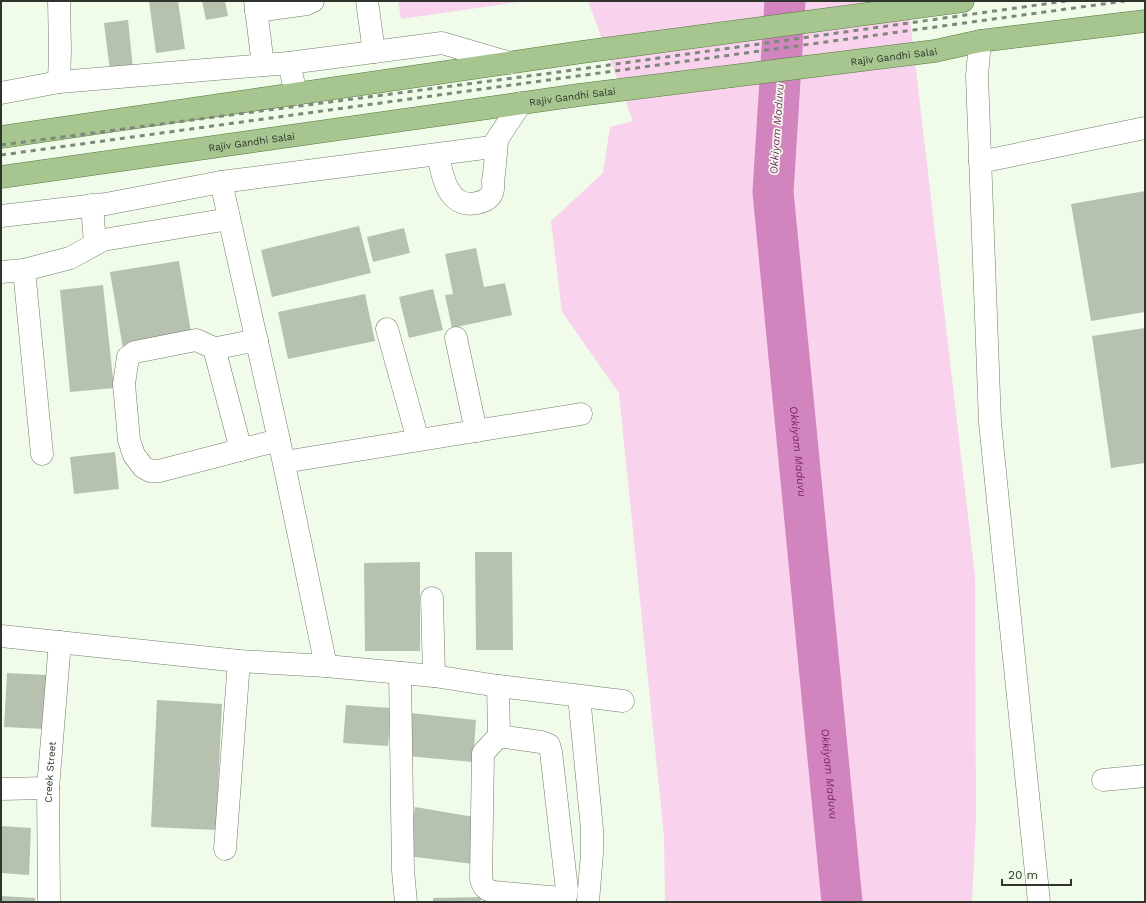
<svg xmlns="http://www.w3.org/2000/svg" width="1146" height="903" viewBox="0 0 1146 903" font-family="'Work Sans',sans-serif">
<rect width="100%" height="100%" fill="#f0fce9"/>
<g fill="#f9d2ee">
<path d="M398,1h128l-125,18z"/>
<path d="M588,1h320l67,575 1,244 -4,82h-307l-1,-65 -45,-444 -57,-81 -11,-91 52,-48 7,-46 23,-6z"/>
</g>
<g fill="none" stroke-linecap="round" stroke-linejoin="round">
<path stroke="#d284bf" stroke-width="41" id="s1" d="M785,1l-12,191 69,710"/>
</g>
<g fill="#b6c2af">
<path d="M149,1h29l7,48 -29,4z"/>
<path d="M202,1h23l3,15 -22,4z"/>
<path d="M128,20l5,48 -23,3 -6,-48z"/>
<path d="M1145,191v121l-54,9 -20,-117z"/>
<path d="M359,226l12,47 -99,24 -11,-47z"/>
<path d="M404,228l6,25 -37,9 -6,-25z"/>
<path d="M476,248l8,39 21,-4 7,32 -60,13 -7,-33 8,-1 -8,-40z"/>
<path d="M179,261l13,77 -69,11 -13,-77z"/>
<path d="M103,285l11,103 -44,4 -10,-102z"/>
<path d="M433,289l10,41 -34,8 -10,-41z"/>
<path d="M365,294l10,47 -87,18 -10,-47z"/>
<path d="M1145,328v135l-34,5 -19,-132z"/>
<path d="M115,452l4,37 -45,5 -4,-37z"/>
<path d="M475,552h37l1,98h-37z"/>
<path d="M420,562v89h-55l-1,-88z"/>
<path d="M7,673l40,2 -2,54 -41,-2z"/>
<path d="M157,700l65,4 -6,126 -65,-3z"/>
<path d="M346,705l45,3 -3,38 -45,-3z"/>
<path d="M411,713l65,7 -3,42 -66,-6z"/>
<path d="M415,807l59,10 -1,47 -66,-8z"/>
<path d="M1,826l30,2 -2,47 -28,-2z"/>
<path d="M1,896l34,2v4h-34z"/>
<path d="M481,897v5h-48v-4z"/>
</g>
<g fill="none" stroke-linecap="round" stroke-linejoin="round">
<defs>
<g id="minor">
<path d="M59,1l1,49 -1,32"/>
<path d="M255,1l8,64"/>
<path d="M367,1l7,51"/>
<path d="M256,11l51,-7 6,-3"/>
<path d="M980,41l-3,35 13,347 49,479"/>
<path d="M289,63l7,31"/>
<path d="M1,93l58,-11 230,-19 153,-20 68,20"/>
<path d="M438,155c4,21 10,54 39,48 5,-1 13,-4 15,-10 2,-3 1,-9 1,-12 2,-13 3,-27 4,-40"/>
<path d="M980,162l165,-34"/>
<path d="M221,182l58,258 47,226"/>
<path d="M92,205l3,39"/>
<path d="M1,216l105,-12 115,-22 271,-35 29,-44"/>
<path d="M24,270l18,184"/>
<path d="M1,272l23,-2 46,-12 33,-18 126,-21"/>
<path d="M387,329l31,111"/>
<path d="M456,338l20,93"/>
<path d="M257,340l-40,8h-3l-18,-8 -61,12 -7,5 -4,27 5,56 5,15 9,12 7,4h9l120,-31"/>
<path d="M214,348l27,102"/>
<path d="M284,462l297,-48"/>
<path d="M432,598l2,78"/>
<path d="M1,636l238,25 87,5 108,10 64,10 125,15"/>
<path d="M400,673l3,198 3,31"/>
<path d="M498,686l1,50 -16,17 -2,126c2,8 5,11 13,13l67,6 5,-2 1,-6 -16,-138 -2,-7 -8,-3 -42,-6"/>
<path d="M579,696l13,133v24l-4,49"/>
<path d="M1103,780l42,-4"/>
<path d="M1,789l47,-1"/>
<path d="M225,849l14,-188"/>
<path id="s2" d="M49,902l-1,-114 12,-146"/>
</g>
<g id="major">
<path d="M1,137l581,-85 381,-51"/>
<path id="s3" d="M1,177l578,-82 356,-44 45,-10 165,-20"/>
</g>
</defs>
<use href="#minor" stroke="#717c6b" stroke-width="23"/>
<use href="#major" stroke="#55793d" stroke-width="23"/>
<use href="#minor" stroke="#fff" stroke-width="22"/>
<use href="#major" stroke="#a6c58f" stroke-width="22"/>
<g stroke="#7f877b" stroke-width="3" stroke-dasharray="5 5" stroke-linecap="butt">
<path d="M1,145l558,-73 507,-71"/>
<path d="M1,155l1124,-154"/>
</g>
</g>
<g text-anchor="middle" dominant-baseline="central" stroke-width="3.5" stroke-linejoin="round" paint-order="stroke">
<g font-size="10" fill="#2f342d" stroke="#f0fce9">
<text stroke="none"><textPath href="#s3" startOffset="901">Rajiv Gandhi Salai</textPath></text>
<text stroke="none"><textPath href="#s3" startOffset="577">Rajiv Gandhi Salai</textPath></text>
<text stroke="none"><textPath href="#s3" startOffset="253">Rajiv Gandhi Salai</textPath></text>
<text stroke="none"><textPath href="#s2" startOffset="130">Creek Street</textPath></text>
</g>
<g font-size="11" font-style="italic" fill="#7f246f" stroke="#f0fce9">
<text transform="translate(777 129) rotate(-86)">Okkiyam Maduvu</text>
<text stroke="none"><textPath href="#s1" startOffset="452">Okkiyam Maduvu</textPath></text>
<text stroke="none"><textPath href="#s1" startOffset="776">Okkiyam Maduvu</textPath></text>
</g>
</g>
<rect width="1146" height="903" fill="none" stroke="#2f342d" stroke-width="4"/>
<path d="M1002 879v6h69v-6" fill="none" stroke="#2f342d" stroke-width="2"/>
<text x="1008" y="879" font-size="12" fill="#2f342d" stroke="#f0fce9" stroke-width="3" paint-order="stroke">20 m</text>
</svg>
